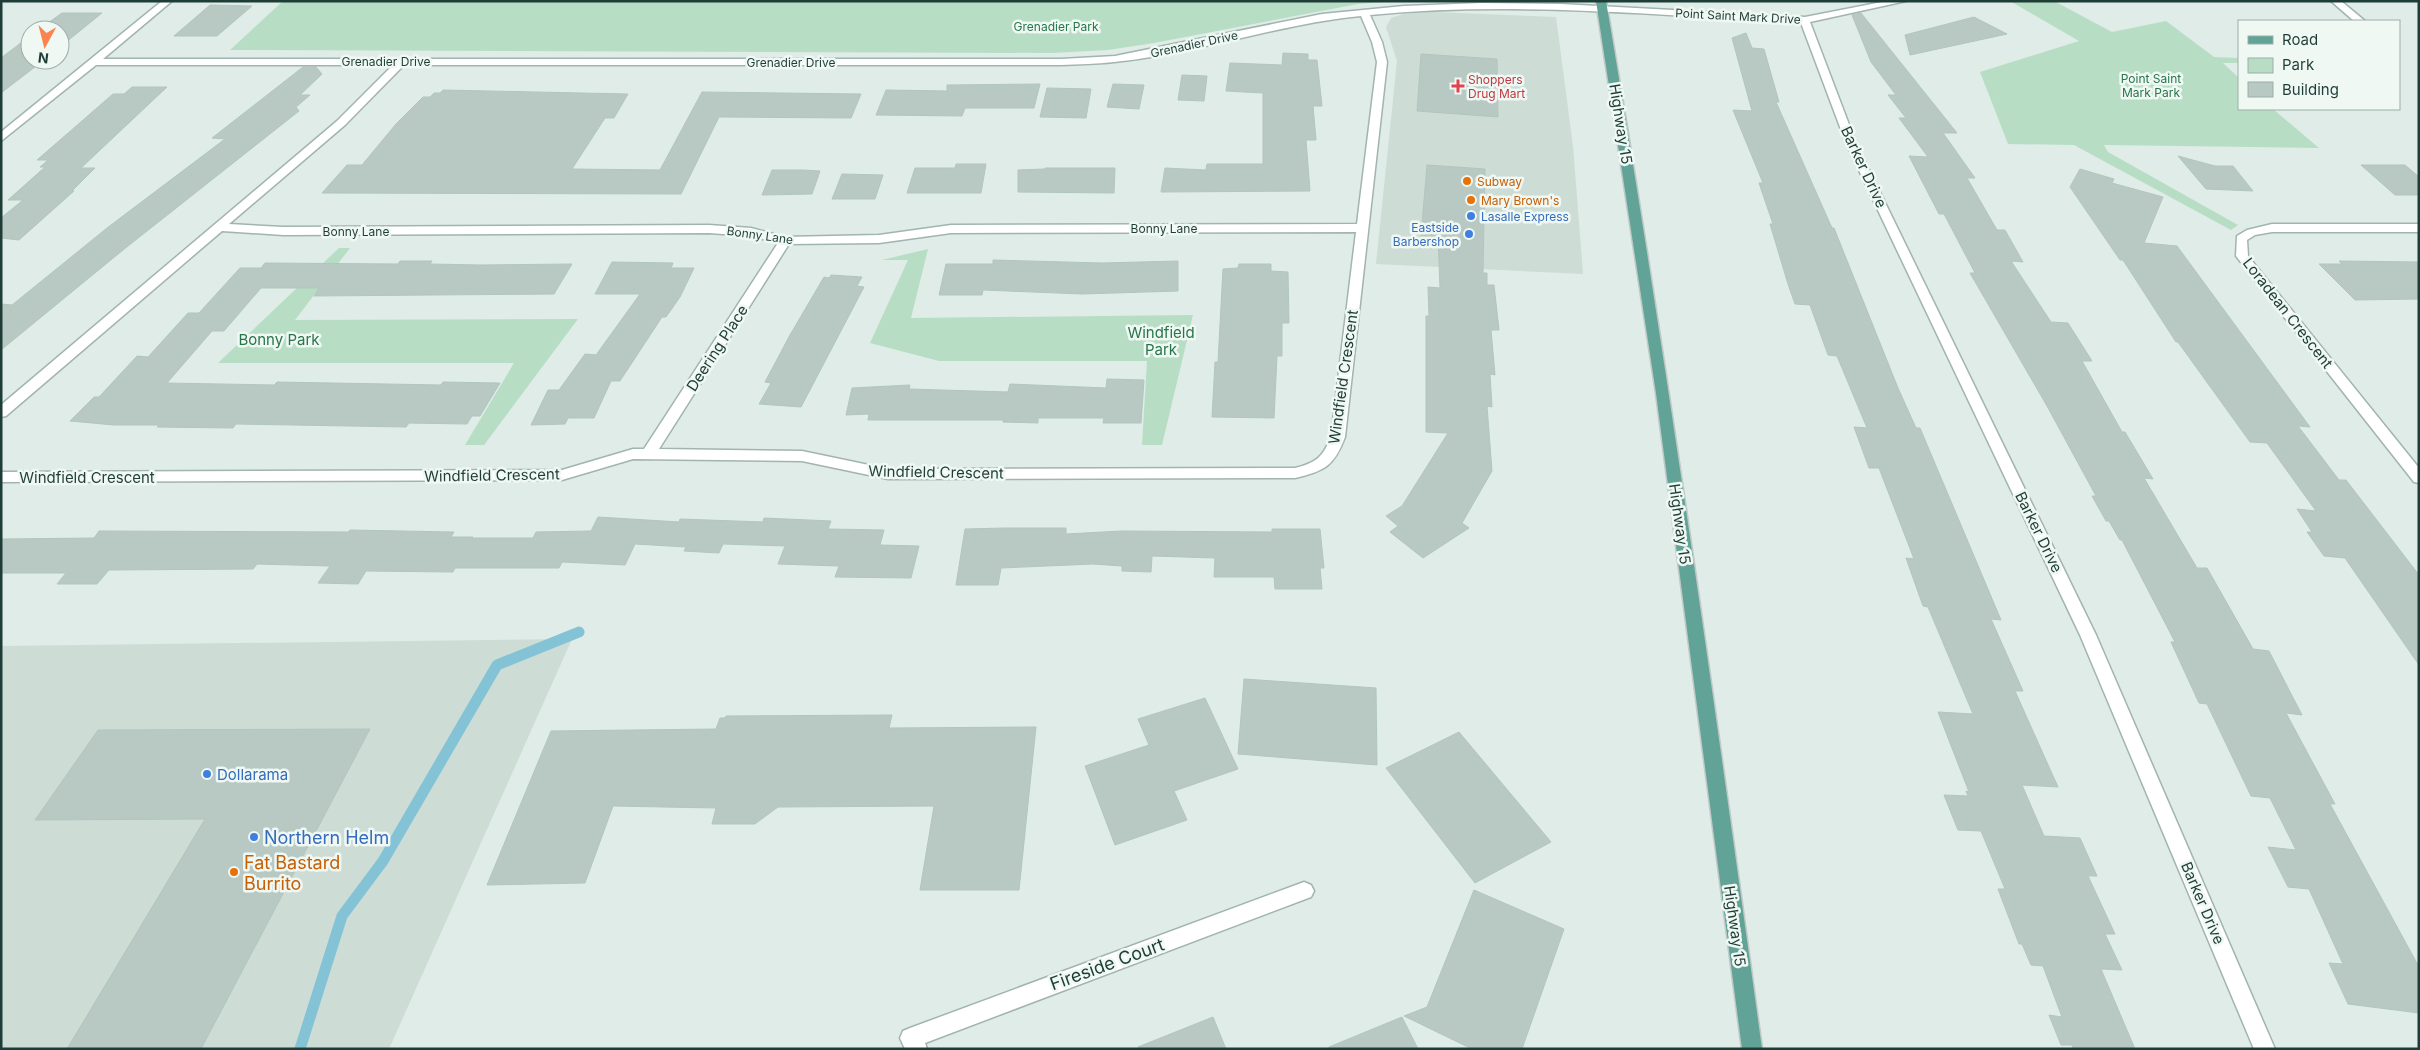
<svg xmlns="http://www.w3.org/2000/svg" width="2420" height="1050" viewBox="0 0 2420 1050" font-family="Inter,sans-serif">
<rect width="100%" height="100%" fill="#dfece7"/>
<g fill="#cedcd6">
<path d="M1432,12l124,5 17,129 10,128 -207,-10 21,-203 -11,-34 5,-9 12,-4z"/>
<path d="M572,639l-183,410h-388v-403z"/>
</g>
<g fill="#b7dec4">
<path d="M283,1h1114l-39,3 -204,39 -46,7 -56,3 -822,-3z"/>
<path d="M2010,1h44l58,31 54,-11 48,36 25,1v5h-16l16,15v31h34l46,39 -215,-3 4,7 130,73 -7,5 -157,-85 -66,-1 -28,-72 99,-31z"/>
<path d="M339,248h11l-55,72 283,-1 -94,126h-19l49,-82h-296z"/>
<path d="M928,249l-17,69 282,-3 -31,130h-20l5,-84h-208l-69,-18 38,-83h-26z"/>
</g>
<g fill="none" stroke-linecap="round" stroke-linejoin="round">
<path stroke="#83c3d5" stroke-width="11" d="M300,1049l42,-133 41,-55 114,-196 82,-33"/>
</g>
<g fill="#b8c9c3" stroke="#b1c6be">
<path d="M210,5l42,1 -35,30h-43z"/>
<path d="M62,13h40l-42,34v-17h-22z"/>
<path d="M1861,13l96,120h-14l32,45h-8l30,52h8l18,32 -12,-1 40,61 17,1 24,38h-10l40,71h3l28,47 -9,-1 53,90h10l46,81 16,2 33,64 -16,-2 49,91h-5l89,163v46l-71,-9 -19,-41 14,1 -34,-75 -21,-2 -20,-40 28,3 -26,-52 -19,-2 -44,-92 -8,-1 -28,-61h4l-53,-102h-2l-11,-19h-3l-14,-25h4l-49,-90 -77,-133h5l-31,-59h-5l-14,-27 -16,-31 19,1 -29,-39h7l-18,-23h8l-25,-33 -19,-47z"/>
<path d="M1974,17l33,17 -97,21 -5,-20z"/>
<path d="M1746,33l6,15 12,1 15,53h-3l56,126h2l64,160 18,40h4l81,192 -10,-1 32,72h-8l43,96 -36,-2 22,51 36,2 17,38h-9l27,58h-10l17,36 -21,-1 34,80h-62l-1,-4h-11l-12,-30 13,2 -19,-51 -12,-1 -9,-21h-3l-21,-55h7l-24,-58 -23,-1 -14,-35 24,1 -2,-5 3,1 -31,-80 35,2 -45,-107 -5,-1 -17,-48 8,1 -35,-91h-10l-15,-41 13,1 -30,-72 -9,-1 -18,-50 -15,-1 -7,-20 -18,-60h3l-14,-41h4l-30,-73 19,1 -20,-73z"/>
<path d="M30,36v24h14l-43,33v-35z"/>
<path d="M1283,53l25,1v6h9l5,46h-9l3,34h-10l4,51 -149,1 4,-24 41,2 1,-6h56v-71l-37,-2 4,-28 52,2z"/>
<path d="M1421,54l76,5 1,58 -81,-6z"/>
<path d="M303,67h13l6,7 -22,21h10l-14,12 3,4 -176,139 -122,100v-46l11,1 95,-77 118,-89 -13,-1z"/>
<path d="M1182,75l25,1 -3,25 -26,-1z"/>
<path d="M1040,84l-6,24h-69l-3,8 -86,-1 10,-25 61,1v-6z"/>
<path d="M1113,84l31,1 -5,24 -32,-2z"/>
<path d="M132,87h35l-86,81h14l-23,23h2l-55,49 -18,-2v-20l22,-18h-15l37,-33h-5l8,-7h-11l76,-66h11z"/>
<path d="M1047,88l44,1 -5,29 -46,-1z"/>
<path d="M443,90l185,4 -14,24h-9l-33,51 88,1 42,-78 159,2 -10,24 -132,-1 -38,77 -359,-1 25,-28h15l34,-41 27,-27h7l4,-4h6z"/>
<path d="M2178,156l37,10h18l20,25 -47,-2z"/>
<path d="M956,164h30l-5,29h-74l8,-25h40z"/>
<path d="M1427,165l58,4 -2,104h4v12h7l5,45h-8l4,45 -5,-1 2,33 -5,-1 5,65 -30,52 7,5 -46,30 -33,-26 8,-6 -12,-10 16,-10 46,-73 -22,-1v-116h3l-1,-29 12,1 -2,-51 -17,-1z"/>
<path d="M2361,165h44l14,12v18h-24z"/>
<path d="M1045,168h70l-1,25 -96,-1v-22l27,-1z"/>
<path d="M2080,169l34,10 -2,4 51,14 -19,46 33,3 133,181 -12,-1 41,54h7l73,95v90l-74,-107 -21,-2 -17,-24h5l-15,-23 19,2 -49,-68 -17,-1 -72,-100h-2l-53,-82h-3l-50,-73z"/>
<path d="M772,170h31l17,1 -8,23 -50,1z"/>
<path d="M842,174l41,1 -8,24h-43z"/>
<path d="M993,260l109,3 76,-2v30l-96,3 -99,-4 -1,5h-43l7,-31h47z"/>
<path d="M400,261h32l-2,3 50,1 92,-1 -18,30 -240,2 5,-8h-58l-37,43h-12l-45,52 107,2 3,-3 164,3 2,-3 57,1 -20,33h-8l-5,8 -58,-1 -3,4 -170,-3 -3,4 -76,-1 2,-2h-45l-44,-4 24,-24h5l38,-41 11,1 40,-44h11l41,-45h21l4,-5 133,1z"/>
<path d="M2339,261l80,1v37l-64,1 -36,-36h23z"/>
<path d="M612,262l61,1 -2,5h23l-14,29 -14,20h-4l-42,64h-9l-17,37h-26l-3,6 -34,1 17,-35h11l26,-36 11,1 44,-61h-45z"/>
<path d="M1239,264h32v7l17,1 1,51h-7v33h-5l-3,62 -62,-1 3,-55h3l5,-93 15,-1z"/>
<path d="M831,275l31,2 -5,9 7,1 -63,120 -42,-3 12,-21 -6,-1 25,-47 34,-58 5,1z"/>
<path d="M1107,379l37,1 -3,43h-38l1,-5h-66v5l-35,-1v-2h-135l1,-6 -23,1 6,-27 58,-3 -1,4 99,3 2,-8 96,4z"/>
<path d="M598,517l81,5 1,-3 83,3 1,-4 67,3 -3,8 56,1 -4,15 39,1 -8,32 -76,-1 4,-11 -61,-2 7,-18 -62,-2 -4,9 -35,-2 2,-4 -51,-3 -10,21 -63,-3 -3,6h-104l-2,4 -87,-1 -8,13 -40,-1 12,-17 -73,-2 -4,5 -144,1 -12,14h-40l9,-11h-65v-34l93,-1 5,-7 249,1 2,-2 104,2 -3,5h22l-1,1h61l3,-6 55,-1z"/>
<path d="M1005,528h61v6l55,-3 151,1v-3h48l4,39h-4l2,21h-47l-1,-12h-60l1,-19 -63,-2 -1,16 -29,-1v-5l-29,-2 -92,4 -3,17h-42l9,-56z"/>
<path d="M1244,679l132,9 1,77 -139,-11z"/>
<path d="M1205,698l33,71 -64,22 13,29 -72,25 -30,-79 64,-21 -11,-26z"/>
<path d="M892,715l-3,13 147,-1 -17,163h-99l14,-84 -156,1 -23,17h-43l4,-16 -103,-2 -28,77 -98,2 64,-154 165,-2 4,-11h5l1,-2z"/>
<path d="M370,729l-169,320h-134l138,-230 -170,1 63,-90z"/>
<path d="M1459,732l92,110 -76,41 -89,-115z"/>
<path d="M1474,890l90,39 -42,120h-50l-68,-33 23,-9z"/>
<path d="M1213,1017l13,32h-87l-1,-2z"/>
<path d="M1402,1017l16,32h-89v-2z"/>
</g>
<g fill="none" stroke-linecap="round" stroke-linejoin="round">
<defs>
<g id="minor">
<path d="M162,1h10l-69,58h958l54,-3 207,-42 82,-8 77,-3 80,1 244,13 82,-16h19l-96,21 46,121 240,492 179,414h-21l-174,-414 -234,-492 -45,-120c-143,-8 -288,-22 -431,-8l12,27 5,20 -42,375c-11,29 -20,34 -50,41l-407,1 -86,-18 -169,-2 -71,21 -561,2v-10l561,-2 71,-21h11l134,-206 -27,-7 -42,-3 -426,2 -61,-4 -216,185 -5,1v-12l336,-284 56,-56h-297l-95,76v-9zM1361,16l11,26 5,20 -20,162 -406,1 -72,10 -94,2 -34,-9 -42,-3 -426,2 -54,-3 116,-99 59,-60h657c18,-1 36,-1 53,-3 83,-8 163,-38 247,-46zM1356,232l-25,205c-8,20 -15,26 -36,31l-407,1 -86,-18 -143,-2 130,-205 90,-1 72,-10z"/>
<path d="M2331,1h10l24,20h-11z"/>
<path d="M2272,224h147v8h-147l-17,3 -8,5 1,16 171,212v15l-5,-1 -178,-226 1,-20 10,-6z"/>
<path d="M1304,882l7,3 3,6 -3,6 -386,146 2,6h-22l-5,-11 3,-7 7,-3z"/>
</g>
<path id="major" d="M1596,1h10c59,348 108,698 156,1048h-20l-86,-656z"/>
</defs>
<use href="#minor" stroke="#a2b4af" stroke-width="3"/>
<use href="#major" stroke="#c0c9c7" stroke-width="3"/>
<use href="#minor" fill="#fff" fill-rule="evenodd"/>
<use href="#major" fill="#61a497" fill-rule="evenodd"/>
</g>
<path fill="#e0444e" stroke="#f0f8f4" stroke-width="2" d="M1455.5 78.5h5v5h5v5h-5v5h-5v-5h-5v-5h5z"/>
<g fill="#e8710a" stroke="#f0f8f4" stroke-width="2">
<circle cx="1467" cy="181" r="5"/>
<circle cx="1471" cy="200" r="5"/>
<circle cx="234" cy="872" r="5"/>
</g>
<g fill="#3f7fe0" stroke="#f0f8f4" stroke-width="2">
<circle cx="1471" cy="216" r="5"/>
<circle cx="1469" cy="234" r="5"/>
<circle cx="207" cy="774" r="5"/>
<circle cx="254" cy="837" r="5"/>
</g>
<g text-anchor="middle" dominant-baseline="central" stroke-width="5" stroke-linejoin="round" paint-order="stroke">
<g font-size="12" fill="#1f3d37" stroke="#f0f8f4">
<text transform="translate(1738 16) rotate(3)">Point Saint Mark Drive</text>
<text transform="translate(1194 44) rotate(-12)">Grenadier Drive</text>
<text x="386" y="61">Grenadier Drive</text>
<text x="791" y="62">Grenadier Drive</text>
<text x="1164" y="228">Bonny Lane</text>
<text x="356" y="231">Bonny Lane</text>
<text transform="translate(760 235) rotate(8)">Bonny Lane</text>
</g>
<g font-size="12" fill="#27764a" stroke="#f0f8f4">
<text x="1056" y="26">Grenadier Park</text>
<text x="2151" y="78">Point Saint<tspan x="2151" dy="14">Mark Park</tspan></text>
</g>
<g font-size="12" fill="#be3a42" stroke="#f0f8f4" text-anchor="start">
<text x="1468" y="79">Shoppers<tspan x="1468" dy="14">Drug Mart</tspan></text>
</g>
<g font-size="12" fill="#c56008" stroke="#f0f8f4" text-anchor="start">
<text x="1477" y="181">Subway</text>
<text x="1481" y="200">Mary Brown's</text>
</g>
<g font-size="12" fill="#366cbe" stroke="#f0f8f4" text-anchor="start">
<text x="1481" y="216">Lasalle Express</text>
<text x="1459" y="227" text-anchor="end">Eastside<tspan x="1459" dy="14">Barbershop</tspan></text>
</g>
<g font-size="15" fill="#1f3d37" stroke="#f0f8f4">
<text transform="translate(1621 124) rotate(81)">Highway 15</text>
<text transform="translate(1864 167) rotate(65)">Barker Drive</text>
<text transform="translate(2288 313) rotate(52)">Loradean Crescent</text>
<text transform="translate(717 348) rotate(-57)">Deering Place</text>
<text transform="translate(1343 377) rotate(-82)">Windfield Crescent</text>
<text transform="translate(936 472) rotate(1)">Windfield Crescent</text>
<text transform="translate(492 475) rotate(-1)">Windfield Crescent</text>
<text x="87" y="477">Windfield Crescent</text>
<text transform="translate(1680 524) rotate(82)">Highway 15</text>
<text transform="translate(2039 532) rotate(64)">Barker Drive</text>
<text transform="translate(2203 903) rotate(67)">Barker Drive</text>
<text transform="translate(1735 926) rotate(82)">Highway 15</text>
</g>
<g font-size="15" fill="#27764a" stroke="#f0f8f4">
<text x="1161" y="332">Windfield<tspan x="1161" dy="17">Park</tspan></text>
<text x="279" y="339">Bonny Park</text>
</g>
<g font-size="15" fill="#366cbe" stroke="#f0f8f4" text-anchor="start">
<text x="217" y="774">Dollarama</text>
</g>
<g font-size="18" fill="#366cbe" stroke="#f0f8f4" text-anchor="start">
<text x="264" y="837">Northern Helm</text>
</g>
<g font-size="18" fill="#c56008" stroke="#f0f8f4" text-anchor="start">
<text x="244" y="862">Fat Bastard<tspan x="244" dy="21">Burrito</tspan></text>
</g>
<g font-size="18" fill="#1f3d37" stroke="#f0f8f4">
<text transform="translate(1107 964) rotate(-20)">Fireside Court</text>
</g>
</g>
<rect width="2420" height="1050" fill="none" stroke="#1f3d37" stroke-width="5"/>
<rect x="2238" y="20" width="162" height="90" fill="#f0f8f4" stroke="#9cada8"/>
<rect x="2248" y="36" width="25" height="8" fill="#61a497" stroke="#9cada8"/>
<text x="2282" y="45" font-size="15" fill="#1f3d37">Road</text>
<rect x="2248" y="58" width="25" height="15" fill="#b7dec4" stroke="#9cada8"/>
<text x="2282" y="70" font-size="15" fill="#1f3d37">Park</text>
<rect x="2248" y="82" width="25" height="15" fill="#b8c9c3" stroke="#9cada8"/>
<text x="2282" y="95" font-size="15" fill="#1f3d37">Building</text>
<g transform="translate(45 45) rotate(187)"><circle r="24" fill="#f0f8f4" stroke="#9cada8"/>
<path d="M0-4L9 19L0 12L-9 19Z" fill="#fb834e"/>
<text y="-8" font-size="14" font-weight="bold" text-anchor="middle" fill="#1f3d37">N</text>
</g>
</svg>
